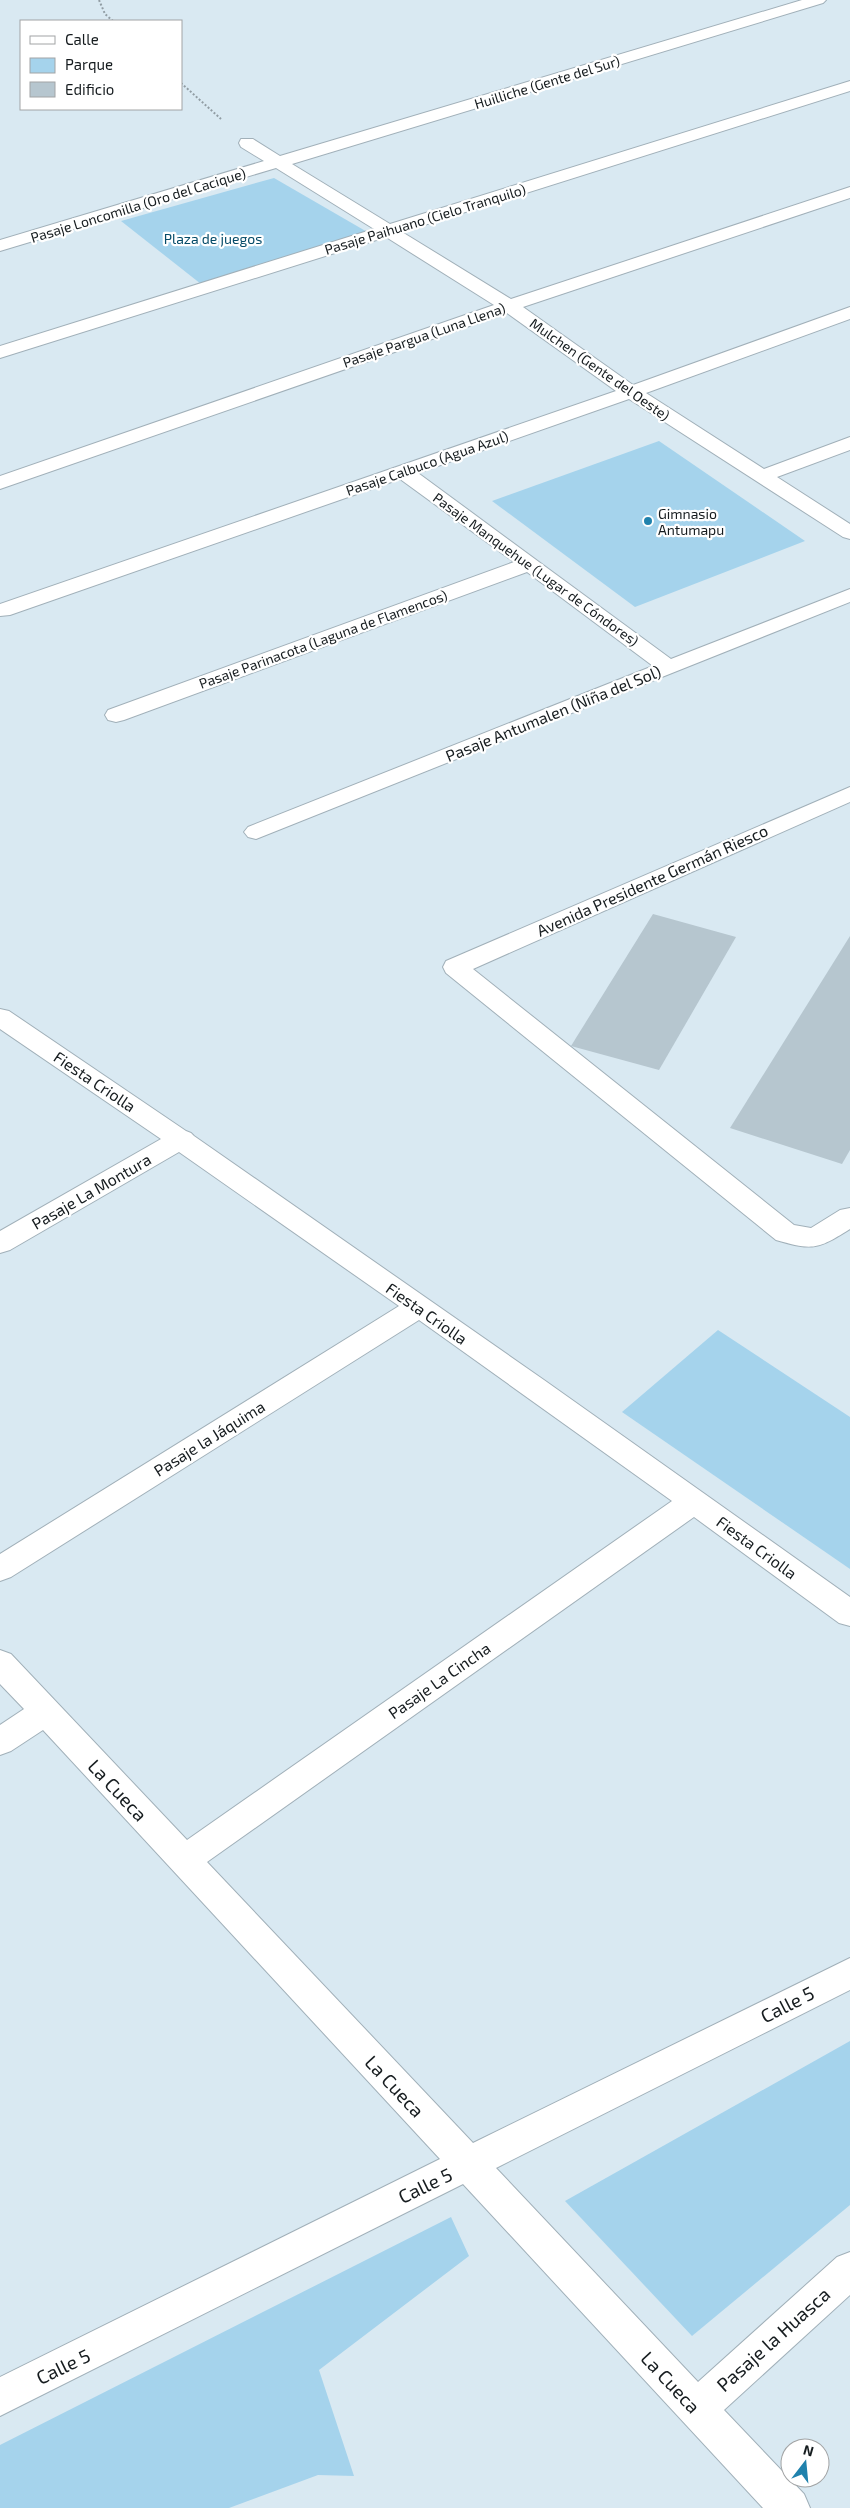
<svg xmlns="http://www.w3.org/2000/svg" width="850" height="2508" viewBox="0 0 850 2508" font-family="'Exo 2',sans-serif">
<rect width="100%" height="100%" fill="#d9e9f2"/>
<g fill="#a5d3ec">
<path d="M274,178l95,55 -168,51 -80,-63z"/>
<path d="M659,441l146,100 -170,66 -143,-106z"/>
<path d="M718,1330l132,87v152l-228,-157z"/>
<path d="M850,2041v164l-158,131 -127,-135z"/>
<path d="M451,2217l18,39 -150,114 35,106 -36,-1 -89,33h-229v-63z"/>
</g>
<g fill="#b6c6cf">
<path d="M653,914l83,23 -77,133 -88,-24z"/>
<path d="M850,936v214l-8,14 -112,-36z"/>
</g>
<g fill="none" stroke-linecap="round" stroke-linejoin="round">
<defs>
<g id="minor">
<path d="M802,0h24l-3,3 -531,161 98,60 460,-143v10l-448,141 109,67 339,-112v11l-327,109 110,78 217,-78v12l-204,74 118,76 86,-32v13l-73,27 73,47v15l-7,-2 -214,-138 -211,74 253,186 179,-70v13l-594,237 -8,-2 -4,-5 4,-5 405,-161 -126,-94 -403,148 -8,2 -8,-2 -3,-5 3,-5 406,-148 -114,-83 -390,136 -10,1v-12l616,-213 -109,-78 -507,176v-13l494,-171 -108,-68 -386,121v-12l374,-117 -98,-61 -276,83v-11l264,-79 -23,-14 -2,-4 2,-4h12l27,17z"/>
<path d="M850,787v15l-377,167 321,256 17,3 29,-18 10,-2v21c-32,20 -36,22 -74,11l-330,-267 -3,-6 3,-6z"/>
<path d="M0,1009l9,2 177,120 5,2 3,3 350,244 306,217v29l-11,-3 -145,-106 -487,345 266,281 377,-185v32l-354,178 202,214 139,-125 13,-5v43l-126,115 80,84 6,14h-47l-300,-324 -463,232v-39l440,-218 -397,-429 -32,21 -11,4v-30l24,-16 -24,-25v-34l11,4 176,186 485,-339 -253,-181 -408,257 -11,4v-27l399,-248 -220,-154 -169,98 -10,3v-22l161,-92 -161,-110z"/>
</g>
</defs>
<use href="#minor" stroke="#a1b0b9" stroke-width="2"/>
<g stroke="#919da4" stroke-width="2" stroke-dasharray="2 2" stroke-linecap="butt">
<path d="M99,0l6,14 8,7"/>
<path d="M181,83l40,36"/>
</g>
<use href="#minor" fill="#fff" fill-rule="evenodd"/>
</g>
<circle fill="#2082ad" stroke="#fff" stroke-width="2" cx="648" cy="521" r="5"/>
<g text-anchor="middle" dominant-baseline="central" stroke-width="4.5" stroke-linejoin="round" paint-order="stroke">
<g font-size="14" fill="#161c1f" stroke="#fff">
<text transform="translate(547 82) rotate(-17)">Huilliche (Gente del Sur)</text>
<text transform="translate(138 205) rotate(-17)">Pasaje Loncomilla (Oro del Cacique)</text>
<text transform="translate(425 219) rotate(-17)">Pasaje Paihuano (Cielo Tranquilo)</text>
<text transform="translate(424 335) rotate(-19)">Pasaje Pargua (Luna Llena)</text>
<text transform="translate(600 369) rotate(35)">Mulchen (Gente del Oeste)</text>
<text transform="translate(427 463) rotate(-19)">Pasaje Calbuco (Agua Azul)</text>
<text transform="translate(536 569) rotate(36)">Pasaje Manquehue (Lugar de Cóndores)</text>
<text transform="translate(323 639) rotate(-20)">Pasaje Parinacota (Laguna de Flamencos)</text>
</g>
<g font-size="14" fill="#054b68" stroke="#fff">
<text x="213" y="238">Plaza de juegos</text>
</g>
<g font-size="14" fill="#161c1f" stroke="#fff" text-anchor="start">
<text x="658" y="513">Gimnasio<tspan x="658" dy="16">Antumapu</tspan></text>
</g>
<g font-size="16" fill="#161c1f" stroke="#fff">
<text transform="translate(553 713) rotate(-22)">Pasaje Antumalen (Niña del Sol)</text>
<text transform="translate(652 880) rotate(-24)">Avenida Presidente Germán Riesco</text>
<text transform="translate(95 1081) rotate(34)">Fiesta Criolla</text>
<text transform="translate(91 1191) rotate(-30)">Pasaje La Montura</text>
<text transform="translate(427 1313) rotate(35)">Fiesta Criolla</text>
<text transform="translate(209 1438) rotate(-32)">Pasaje la Jáquima</text>
<text transform="translate(757 1547) rotate(36)">Fiesta Criolla</text>
<text transform="translate(439 1680) rotate(-35)">Pasaje La Cincha</text>
</g>
<g font-size="19" fill="#161c1f" stroke="#fff">
<text transform="translate(118 1790) rotate(47)">La Cueca</text>
<text transform="translate(787 2004) rotate(-27)">Calle 5</text>
<text transform="translate(395 2086) rotate(47)">La Cueca</text>
<text transform="translate(425 2185) rotate(-26)">Calle 5</text>
<text transform="translate(773 2339) rotate(-42)">Pasaje la Huasca</text>
<text transform="translate(63 2366) rotate(-26)">Calle 5</text>
<text transform="translate(671 2382) rotate(47)">La Cueca</text>
</g>
</g>
<rect x="20" y="20" width="162" height="90" fill="#ffffff" stroke="#a2a4a5"/>
<rect x="30" y="36" width="25" height="8" fill="#ffffff" stroke="#a2a4a5"/>
<text x="65" y="45" font-size="15" fill="#161c1f">Calle</text>
<rect x="30" y="58" width="25" height="15" fill="#a5d3ec" stroke="#a2a4a5"/>
<text x="65" y="70" font-size="15" fill="#161c1f">Parque</text>
<rect x="30" y="82" width="25" height="15" fill="#b6c6cf" stroke="#a2a4a5"/>
<text x="65" y="95" font-size="15" fill="#161c1f">Edificio</text>
<g transform="translate(805 2463) rotate(16)"><circle r="24" fill="#ffffff" stroke="#a2a4a5"/>
<path d="M0-4L9 19L0 12L-9 19Z" fill="#2082ad"/>
<text y="-8" font-size="14" font-weight="bold" text-anchor="middle" fill="#161c1f">N</text>
</g>
</svg>
